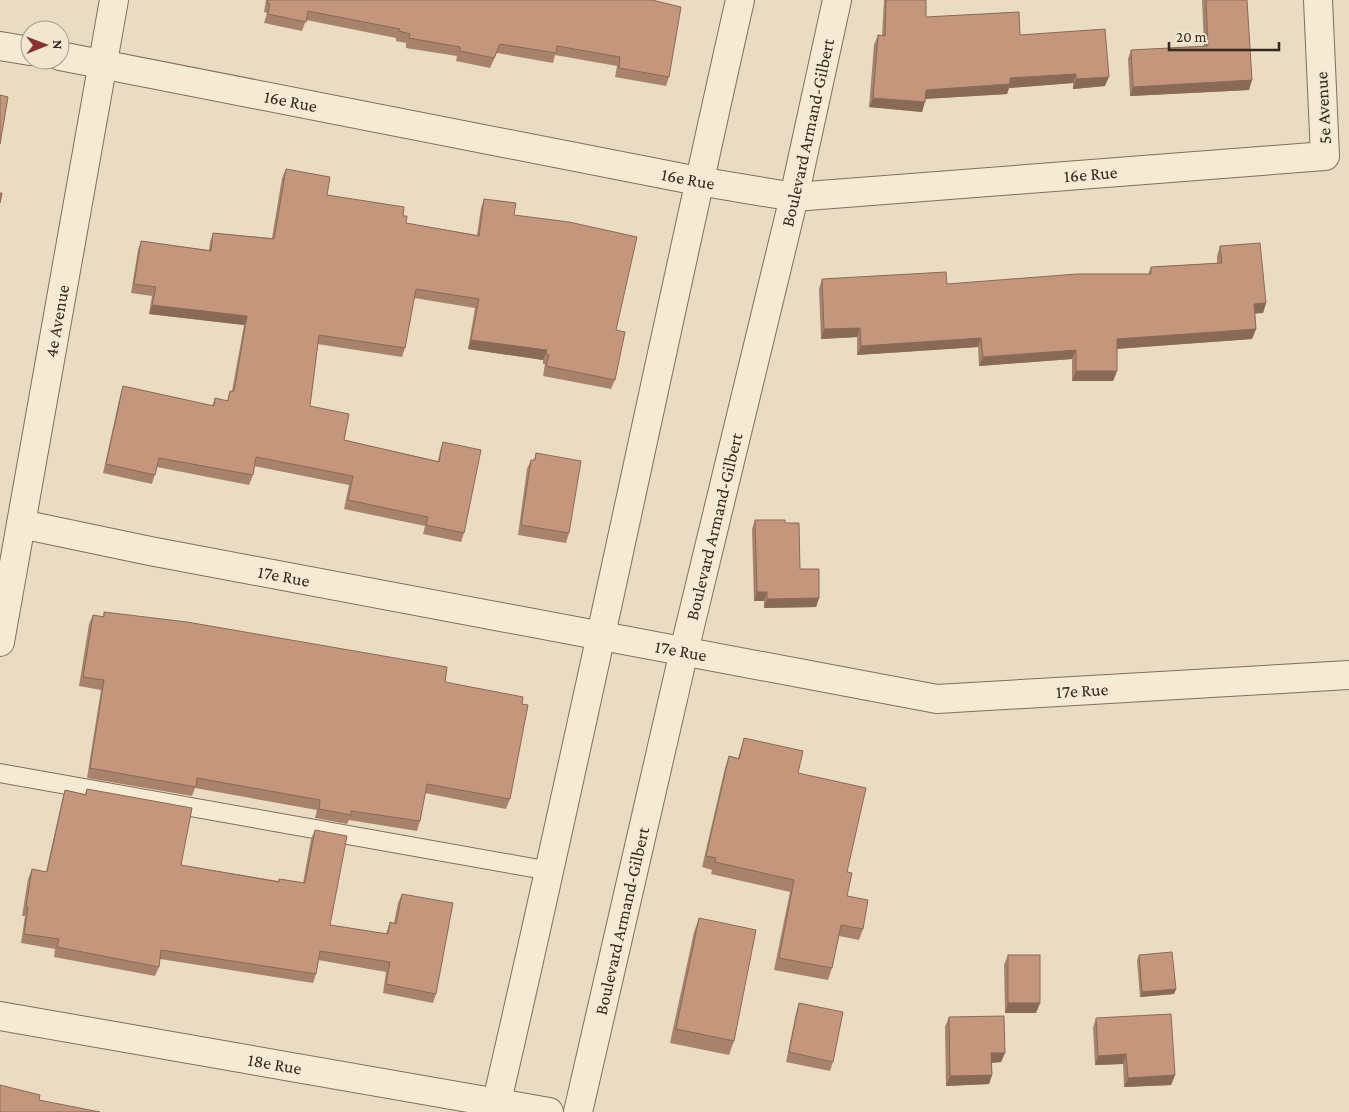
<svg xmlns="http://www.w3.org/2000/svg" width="1349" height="1112" viewBox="0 0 1349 1112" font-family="'Crimson Pro',serif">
<rect width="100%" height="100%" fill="#e9dcc2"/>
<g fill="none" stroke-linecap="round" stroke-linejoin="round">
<defs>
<path id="lane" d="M0,773l550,98"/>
<g id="street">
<path d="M0,46l30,5"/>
<path id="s1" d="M60,56l638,125 96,16 531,-41 -7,-156"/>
<path id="s2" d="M21,524l129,27 787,148 412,-24"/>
<path id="s3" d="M0,642l114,-642"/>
<path id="s4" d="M0,1016l549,96"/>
<path d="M497,1101c85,-366 160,-734 243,-1101"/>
<path id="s5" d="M578,1112l106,-461 110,-454 43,-197"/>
</g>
</defs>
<use href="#lane" stroke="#816e5b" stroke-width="20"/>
<use href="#street" stroke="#816e5b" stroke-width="30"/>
<use href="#lane" stroke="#f5ead4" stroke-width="18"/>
<use href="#street" stroke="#f5ead4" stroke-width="28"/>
</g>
<g fill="#a9826b">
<path d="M266,0h386l17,77 -3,9 -51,-9 2,-11 -62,-11 -2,8 -56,-10 -7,15 -34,-7 1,-5 -51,-8v-5l-10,-2v-3l-90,-18 -4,11 -38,-8 3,-10 -3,-1z"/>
<path d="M884,0h42v17l94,18 85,51 -32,3v-6l-64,5 -2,6 -82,5 -3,13 -53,-5 5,-62 4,-10 4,1z"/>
<path d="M1202,0h45l2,90 -119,6 -2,-37 3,-9 73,-4z"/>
<path d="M286,169l41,26 76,21 3,7 71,12 4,-27 3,-9 30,16 102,115 -1,50 -4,9 -68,-13 2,-12h-2v-4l-75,-11 7,-41 -61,-10 -9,50 -3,9 -85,-13 -7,62 34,34 94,21 2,-10 3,-9 21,91 -3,9 -38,-8 2,-8 -81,-17 5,-24 -95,-19 -1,9 -4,10 -92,-18 -5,17 -49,-11 17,-77 3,-10 89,20 3,-8 12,3 3,-10h2l12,-66 -95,-11 3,-18 -21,-3 7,-43 3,-9 68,9 1,-8 3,-9 59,5 10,-60z"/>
<path d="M1220,246l46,57 -3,10h-8l1,16 -4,10 -135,10v22l-4,10h-41v-22l-93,7 -1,-19 -121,8v-18l-36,2 -2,-50 3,-10 125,5 201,-10 3,-7 66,-4v-7z"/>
<path d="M536,453l33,80 -3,10 -48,-8 9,-66 4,-9h3z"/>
<path d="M755,520l30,3 15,46 19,29 -3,9 -52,1v-7h-10l-2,-72z"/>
<path d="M104,612l341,70 77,22 -12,95 -4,10 -81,-16 -5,28 -3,10 -68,-11 -2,4 -32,-6 2,-8 -122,-22 -3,8 -105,-18 14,-88 -22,-4 10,-62 4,-9 10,2z"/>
<path d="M744,738l54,35 49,99v24l16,33 -4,11 -20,-4 -7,32 -4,12 -54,-10 16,-78 -79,-18 1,-4 -10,-3 23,-99 4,-12 9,2z"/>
<path d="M87,789l94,76 97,16 1,-2 24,4 8,-44 4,-9 15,95 56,9 4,-12 4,1 4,-20 4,-9 34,100 -3,9 -50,-10 3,-21 -68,-12 -2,14 -3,9 -153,-24 -1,8 -4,9 -101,-19 1,-8 -34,-6 4,-27h-3l6,-37 4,-10 14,3 16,-72 3,-10 20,4z"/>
<path d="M699,918l35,123 -5,14 -59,-12 24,-111z"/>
<path d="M1008,955l32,48 -4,10h-31l-1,-48z"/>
<path d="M1139,955l37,34 -2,5 -34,3 -3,-37z"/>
<path d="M799,1003l34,59 -3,9 -44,-9 10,-49z"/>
<path d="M949,1017l56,36 -4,9 -9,1v12l-3,9 -43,2 -1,-59z"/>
<path d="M1096,1018l79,57 -4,10 -47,2 -1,-23 -28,1 -2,-37z"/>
</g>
<g fill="#896a57">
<path d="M1076,74l-3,9 -64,5 -2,6 -84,5 3,-9 84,-12z"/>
<path d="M1109,77l-4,9 -32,3 3,-10z"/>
<path d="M1252,80l-3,10 -119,6 3,-9z"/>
<path d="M873,98l52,4 -3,10 -53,-5z"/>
<path d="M1266,303l-3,10 -12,1 3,-10z"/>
<path d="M152,305l95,11 -3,9 -95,-11z"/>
<path d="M860,328l-3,9 -36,2 3,-10z"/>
<path d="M1256,329l-4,10 -139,10 4,-10z"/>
<path d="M981,338l-3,9 -121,8 4,-9z"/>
<path d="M471,340l76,10 -4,10 -75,-11z"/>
<path d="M1076,350l-4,9 -93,7 4,-9z"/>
<path d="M1076,371h41l-4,10h-41z"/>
<path d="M757,592h10l-3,9h-10z"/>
<path d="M819,598l-3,9 -52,1 3,-9z"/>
<path d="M1176,989l-2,5 -34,3 2,-5z"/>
<path d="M1008,1003h32l-4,10h-31z"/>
<path d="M991,1053h14l-4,9 -13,1z"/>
<path d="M1126,1054l-3,10 -28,1 3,-9z"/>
<path d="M992,1075l-3,9 -43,2 4,-10z"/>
<path d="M1175,1075l-4,10 -47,2 4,-9z"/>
</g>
<g fill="#c4977c" stroke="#896a57">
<path d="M268,0h384l29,7 -12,70 -50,-9 1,-11 -63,-11 -1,7 -56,-9 -6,14 -34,-7v-4l-51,-9 1,-4 -11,-3 1,-2 -92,-18 -2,11 -38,-8 2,-10 -3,-1z"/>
<path d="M886,0h40v17l93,-5 1,23 85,-6 4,48 -33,2v-5l-66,4v6l-84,6 -1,12 -52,-4 5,-63 7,1z"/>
<path d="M1206,0h41l5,80 -119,7 -2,-37 77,-4z"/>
<path d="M0,95l8,2 -8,47z"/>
<path d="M286,169l44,8 -3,18 77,12 -1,9h4l-1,7 73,13 5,-37 32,4 -2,12 55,7 68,15 -21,93 9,2 -10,48 -69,-14 3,-11 -3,-1 1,-4 -76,-10 8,-41 -63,-10 -11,59 -86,-13 -9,71 39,8 -5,26 95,22 4,-20 38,8 -17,83 -38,-8 2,-8 -80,-17 5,-24 -97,-19 -3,18 -94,-17 -4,17 -49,-11 17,-78 91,20 1,-8 13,3 2,-10h4l13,-75 -95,-11 4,-18 -22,-3 7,-43 70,10 2,-18 61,6z"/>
<path d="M0,193h2l-2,10z"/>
<path d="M1260,243l6,60 -12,1 2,25 -139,10v32h-41v-21l-93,7 -2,-19 -120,8 -1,-18 -36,1 -2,-50 124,-7 1,12 130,-10h74v-7l71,-4 -2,-17z"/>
<path d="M536,453l45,8 -12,72 -48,-8 10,-65h4z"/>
<path d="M755,520h30v3h14l1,46h19v29l-52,1v-7h-10z"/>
<path d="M104,612l83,10 260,45 -2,15 78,15 -1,7 6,1 -18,94 -83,-15 -7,37 -69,-10v4l-32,-6 1,-9 -123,-22 -1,9 -106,-19 14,-88 -21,-3 10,-62 11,2z"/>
<path d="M744,738l59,13 -5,22 68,15 -19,84 5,1 -5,23 21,4 -5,29 -22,-4 -9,43 -53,-10 15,-78 -79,-18 1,-4 -10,-2 23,-100 10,3z"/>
<path d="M87,789l105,19 -11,57 98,17v-3l26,4 10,-53 32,6 -17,89 58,9 2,-12 6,2 6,-30 51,9 -17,91 -50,-10 4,-22 -70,-11 -4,23 -155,-24 -2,17 -102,-20 2,-8 -35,-5 4,-27 -2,-1 6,-37 15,3 18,-82 21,5z"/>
<path d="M699,918l57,12 -22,111 -58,-12z"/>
<path d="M1172,952l4,37 -34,3 -3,-37z"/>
<rect x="1008" y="955" width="32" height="48"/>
<path d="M799,1003l44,9 -10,50 -44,-10z"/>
<path d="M1171,1014l4,61 -47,3 -2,-24 -28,2 -2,-38z"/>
<path d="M1004,1016l1,37h-14l1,22 -42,1 -1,-59z"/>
<path d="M0,1085l40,10 -1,5 61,12h-100z"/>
</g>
<g text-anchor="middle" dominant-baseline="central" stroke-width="4" stroke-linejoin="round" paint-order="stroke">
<g font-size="18" fill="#33271e" stroke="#f1e7d1">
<text stroke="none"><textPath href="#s1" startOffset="235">16e Rue</textPath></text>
<text transform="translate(1323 108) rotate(-93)">5e Avenue</text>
<text stroke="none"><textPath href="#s5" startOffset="1006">Boulevard Armand-Gilbert</textPath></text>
<text stroke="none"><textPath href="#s1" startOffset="1045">16e Rue</textPath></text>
<text stroke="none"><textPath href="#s1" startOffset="640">16e Rue</textPath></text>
<text stroke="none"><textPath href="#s3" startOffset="326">4e Avenue</textPath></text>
<text stroke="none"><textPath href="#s5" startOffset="601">Boulevard Armand-Gilbert</textPath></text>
<text stroke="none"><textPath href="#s2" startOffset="268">17e Rue</textPath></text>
<text stroke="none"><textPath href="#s2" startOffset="672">17e Rue</textPath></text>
<text stroke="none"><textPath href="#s2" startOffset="1078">17e Rue</textPath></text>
<text stroke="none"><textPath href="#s5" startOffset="196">Boulevard Armand-Gilbert</textPath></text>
<text stroke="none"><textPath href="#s4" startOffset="279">18e Rue</textPath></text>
</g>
</g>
<g transform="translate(45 45) rotate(89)"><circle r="24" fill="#f1e7d1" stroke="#a59a89"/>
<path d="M0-4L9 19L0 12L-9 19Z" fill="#8b3135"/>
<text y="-8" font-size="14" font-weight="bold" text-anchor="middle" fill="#33271e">N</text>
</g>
<path d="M1169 42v8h110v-8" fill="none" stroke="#33271e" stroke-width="2.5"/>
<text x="1176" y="42" font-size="15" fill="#33271e" stroke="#f1e7d1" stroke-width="4" paint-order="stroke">20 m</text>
</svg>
